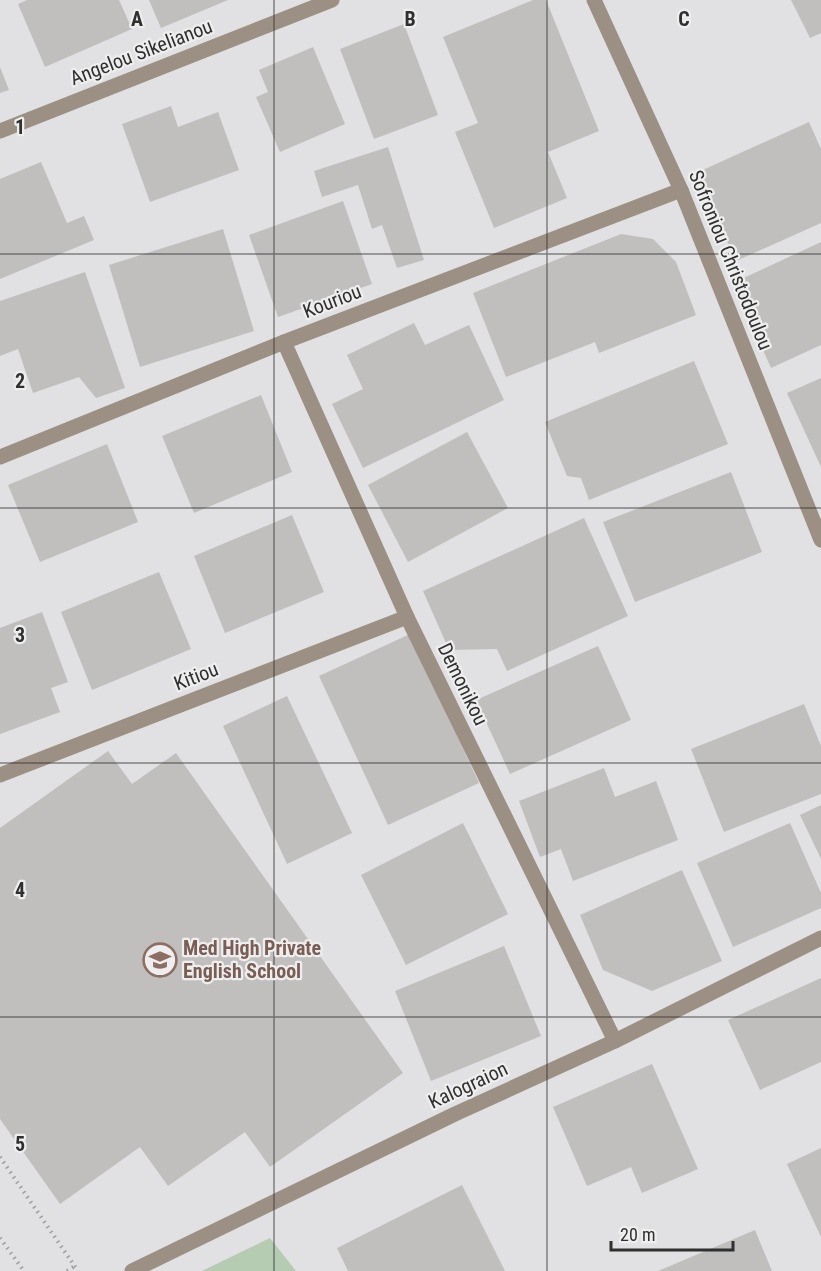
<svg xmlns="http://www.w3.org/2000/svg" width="821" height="1271" viewBox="0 0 821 1271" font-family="'Roboto Condensed',sans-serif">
<rect width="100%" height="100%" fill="#e1e0e2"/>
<path fill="#b5ccb3" d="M270,1238l26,33h-94z"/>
<g fill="#c1bfbe">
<path d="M27,0h92l13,29 -87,38 -27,-63z"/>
<path d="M149,0h79l-67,28z"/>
<path d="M533,0h13l53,131 -51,21 19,46 -73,30 -39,-96 23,-9 -35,-86z"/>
<path d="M791,0h30v33l-11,5z"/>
<path d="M404,24l34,91 -64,24 -34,-90z"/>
<path d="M313,47l32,77 -65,28 -24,-55 12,-5 -9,-22z"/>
<path d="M0,67l9,23 -9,3z"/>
<path d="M171,106l7,21 40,-15 21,58 -89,32 -28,-78z"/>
<path d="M809,122l12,27v74l-85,38 -40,-88z"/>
<path d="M388,147l36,113 -27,8 -15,-43 -10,4 -14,-44 -36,12 -8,-26z"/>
<path d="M41,162l26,61 17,-7 10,24 -94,39v-100z"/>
<path d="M343,201l29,83 -94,33 -29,-82z"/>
<path d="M223,229l31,102 -114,36 -31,-102z"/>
<path d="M621,234l32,5 23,23 20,53 -97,38 -4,-11 -89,35 -33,-84z"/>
<path d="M821,242v103l-50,23 -38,-85z"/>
<path d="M85,272l40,116 -29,10 -17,-21 -46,16 -15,-44 -18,7v-55z"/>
<path d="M414,323l11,22 44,-20 35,75 -141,68 -31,-64 31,-15 -16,-34z"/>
<path d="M694,361l34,83 -139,56 -8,-22 -14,-2 -22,-54z"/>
<path d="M821,378v89l-34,-74z"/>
<path d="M261,395l31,77 -98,41 -32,-77z"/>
<path d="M467,432l41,76 -100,54 -40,-77z"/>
<path d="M107,444l31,78 -98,40 -32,-77z"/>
<path d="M731,472l31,80 -127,50 -32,-80z"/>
<path d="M292,515l32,77 -99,41 -31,-77z"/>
<path d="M584,518l44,98 -121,55 -10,-22 -48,1 -26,-59z"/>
<path d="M159,572l32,77 -99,41 -31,-78z"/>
<path d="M42,612l26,70 -17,6 9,24 -60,22v-106z"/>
<path d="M410,634l69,149 -91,42 -69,-149z"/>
<path d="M598,646l33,74 -121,54 -34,-74z"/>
<path d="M287,696l65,137 -65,31 -64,-138z"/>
<path d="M804,704l17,42v48l-97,38 -33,-83z"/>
<path d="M108,751l24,33 44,-31 227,320 -133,94 -25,-35 -77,54 -28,-39 -80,57 -60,-85v-291z"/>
<path d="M604,768l11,29 41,-16 22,59 -105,41 -12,-32 -21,8 -21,-56z"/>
<path d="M821,805v54l-21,-44z"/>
<path d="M463,823l45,91 -102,51 -45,-90z"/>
<path d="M790,823l31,70v15l-88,39 -36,-84z"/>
<path d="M682,870l40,91 -70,30 -49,-21 -23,-55z"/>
<path d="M504,946l37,90 -110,45 -36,-90z"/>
<path d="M821,978v84l-61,28 -32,-70z"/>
<path d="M652,1064l46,105 -56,24 -11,-26 -44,19 -34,-79z"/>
<path d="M821,1148v89l-34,-73z"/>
<path d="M462,1185l43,86h-157l-11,-23z"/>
<path d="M755,1230l17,41h-114z"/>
</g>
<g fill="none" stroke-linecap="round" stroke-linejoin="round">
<g stroke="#9e9e9f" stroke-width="4" stroke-dasharray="1.5 4.5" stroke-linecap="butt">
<path d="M0,1157l78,114"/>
<path d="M0,1238l24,33"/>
<path d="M67,1271l8,-5"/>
</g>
<g stroke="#9c9084" stroke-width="15">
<path d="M594,0l87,190 140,350"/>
<path d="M0,131l332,-131"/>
<path d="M284,342l123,275 208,424"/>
<path d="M0,457l284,-115 397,-152"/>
<path d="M0,775l407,-158"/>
<path d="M132,1271l323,-157 160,-73 206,-103"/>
</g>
</g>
<path fill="none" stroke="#303030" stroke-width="1.5" stroke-opacity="0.55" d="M274,0v1271M547,0v1271M0,254h821M0,508h821M0,763h821M0,1017h821"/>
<defs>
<symbol id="school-ring" viewBox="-11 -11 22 22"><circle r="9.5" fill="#eeeeef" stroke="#8d6e63" stroke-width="1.5"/><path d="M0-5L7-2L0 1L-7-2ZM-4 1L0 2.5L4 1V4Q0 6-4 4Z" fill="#8d6e63"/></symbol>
</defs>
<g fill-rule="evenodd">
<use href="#school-ring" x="141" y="941" width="38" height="38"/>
</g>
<g text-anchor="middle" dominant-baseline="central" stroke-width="4.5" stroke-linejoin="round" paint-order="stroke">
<g font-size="20" fill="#303030" stroke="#eeeeef">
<text transform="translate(141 52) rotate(-21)">Angelou Sikelianou</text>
<text transform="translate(731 260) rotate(68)">Sofroniou Christodoulou</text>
<text transform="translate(332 301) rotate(-21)">Kouriou</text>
<text transform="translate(196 676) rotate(-21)">Kitiou</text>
<text transform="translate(463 684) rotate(64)">Demonikou</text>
<text transform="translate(468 1085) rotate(-25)">Kalograion</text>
</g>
<g font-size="20" font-weight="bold" fill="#785e54" stroke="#eeeeef" text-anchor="start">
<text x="183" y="948">Med High Private<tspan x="183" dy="23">English School</tspan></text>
</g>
</g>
<g font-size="20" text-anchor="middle" font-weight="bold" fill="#303030" stroke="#eeeeef" stroke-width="4.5" stroke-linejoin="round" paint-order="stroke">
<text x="137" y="26">A</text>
<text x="410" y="26">B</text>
<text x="684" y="26">C</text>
<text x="20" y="134">1</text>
<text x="20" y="388">2</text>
<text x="20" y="642">3</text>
<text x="20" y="897">4</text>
<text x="20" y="1151">5</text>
</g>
<path d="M611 1241v9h122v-9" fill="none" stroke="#303030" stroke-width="3"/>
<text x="620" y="1241" font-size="18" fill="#303030" stroke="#eeeeef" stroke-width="4.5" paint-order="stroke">20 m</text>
</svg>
